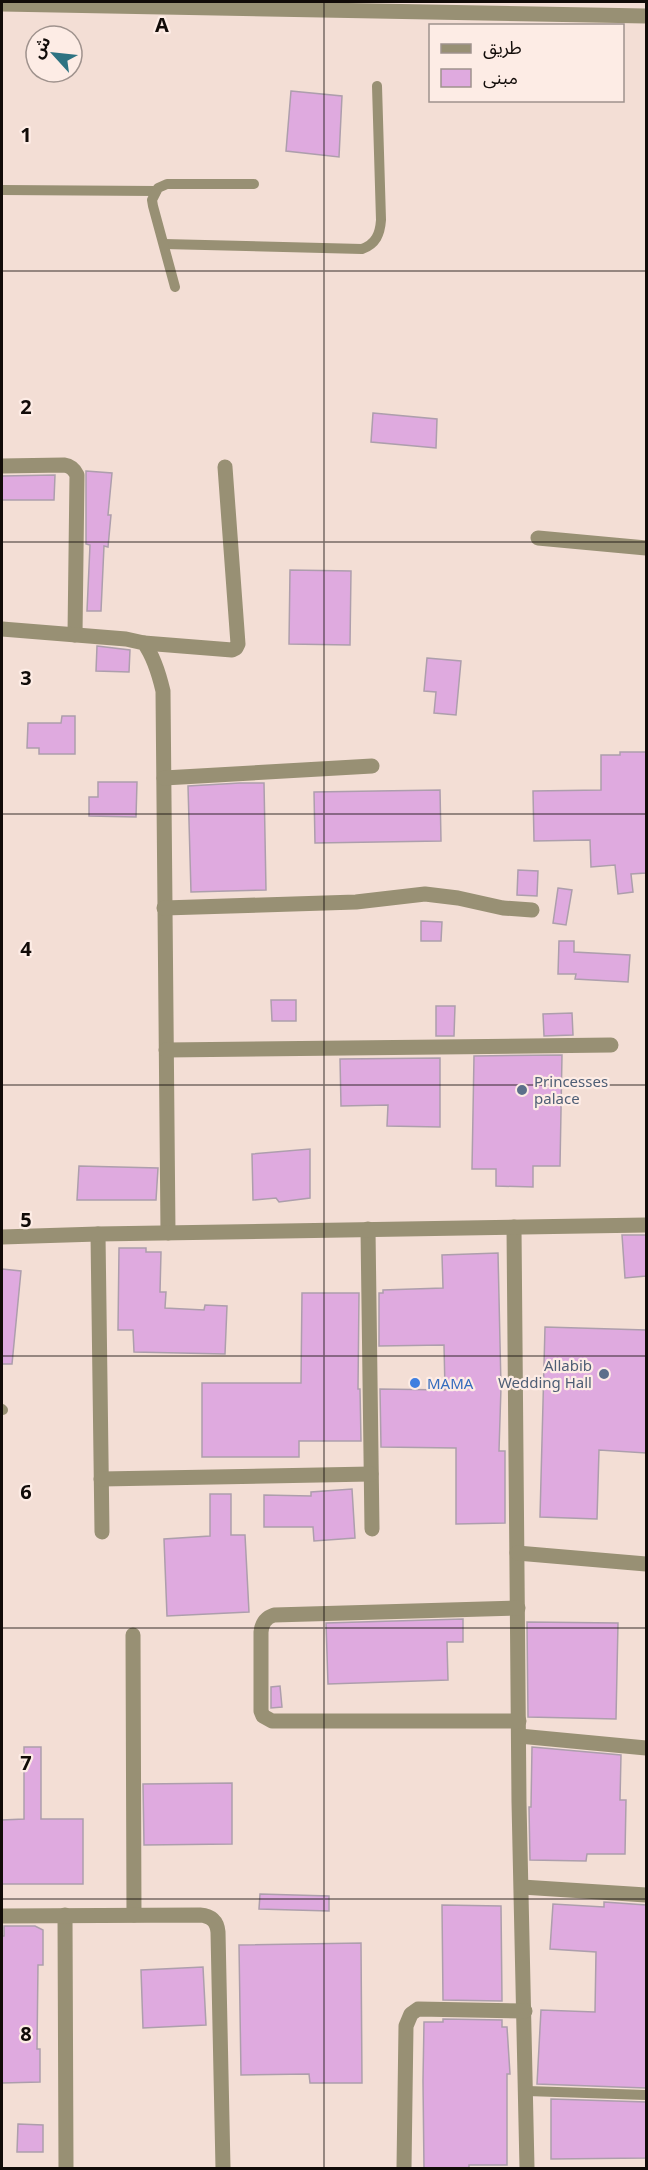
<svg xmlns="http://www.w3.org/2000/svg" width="648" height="2170" viewBox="0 0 648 2170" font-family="'Noto Sans','Noto Sans Arabic',sans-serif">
<rect width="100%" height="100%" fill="#f3ded5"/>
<g fill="#dfaadf" stroke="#ad9eac" stroke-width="1.5">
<path d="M291,91l51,5 -3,61 -53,-6z"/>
<path d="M373,413l64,6 -1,29 -65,-6z"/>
<path d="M86,471l26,2 -4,42h3l-3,32 -4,-1 -3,65h-14l3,-66 -4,-1z"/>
<path d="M55,475l-1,25h-52v-24z"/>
<path d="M290,570l61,1 -1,74 -61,-1z"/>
<path d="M97,646l33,4 -1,22 -33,-1z"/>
<path d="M427,658l34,3 -5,54 -22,-2 2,-21 -12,-1z"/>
<path d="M62,716h13v38h-36v-6h-12l1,-25h33z"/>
<path d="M620,752h26v121l-15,1 2,18 -15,2 -3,-29 -24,2 -1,-27 -56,1 -1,-50 68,-1v-35h19z"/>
<path d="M98,782h39l-1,35 -47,-1v-19h9z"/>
<path d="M240,783h24l2,107 -75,2 -3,-106z"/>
<path d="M440,790l1,51 -126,2 -1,-51z"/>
<path d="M518,870l20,1 -1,25 -20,-1z"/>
<path d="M558,888l14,2 -6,35 -13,-2z"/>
<path d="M421,921l21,1 -1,19h-20z"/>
<path d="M559,941h15v11l56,3 -2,27 -53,-3 1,-5h-18z"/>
<path d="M271,1000h25v21h-24z"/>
<path d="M436,1006h19l-1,30h-18z"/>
<path d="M572,1013l1,22 -29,1 -1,-22z"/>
<path d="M562,1055l-2,111h-27v21l-37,-1v-17h-24l2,-113z"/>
<path d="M440,1058v69l-53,-1 1,-21 -47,1 -1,-47z"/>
<path d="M310,1149v49l-31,4 -3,-4 -23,2 -1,-46z"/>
<path d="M79,1166l79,2 -2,32h-79z"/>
<path d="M622,1235h24v41l-21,2z"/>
<path d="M119,1248h27v4h15l-1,40h6l-1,16 39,2 1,-5 22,1 -2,48 -91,-2 -1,-22h-15z"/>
<path d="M498,1253l3,134 -2,64h6v72l-49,1v-76l-75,-1 -1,-58 65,1 -1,-45 -65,1v-53h4v-3l60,-2 -1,-33z"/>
<path d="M2,1269l19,2 -9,93h-10z"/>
<path d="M302,1293h57l-1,96h2l1,52h-62v16h-97v-74h99z"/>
<path d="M545,1327l101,3v123l-47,-3 -2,69 -57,-2z"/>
<path d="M352,1489l3,49 -41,3 -1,-14h-49v-32l47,1v-4z"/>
<path d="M210,1494h21v41h14l4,77 -82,4 -3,-77 46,-3z"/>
<path d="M463,1619v23h-16l1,38 -120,4 -2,-61z"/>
<path d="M527,1622l91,1 -2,96 -88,-2z"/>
<path d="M280,1686l2,21 -11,1v-21z"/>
<path d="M24,1747h17v72h42v65h-81v-64l22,-1z"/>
<path d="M532,1747l89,8 -1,45h6l-1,54h-38l-1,7 -56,-1 -1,-53h2z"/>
<path d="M232,1783v61l-88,1 -1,-61z"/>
<path d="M260,1894l69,2v15l-70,-2z"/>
<path d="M604,1902l42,3v183l-109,-4 4,-74 54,2 1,-60 -46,-3 3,-45 51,3z"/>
<path d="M442,1905l59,1 1,95 -59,-1z"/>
<path d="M4,1926h31l8,4v35h-5l-1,84h3v33l-38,1v-147h2z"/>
<path d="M361,1943l1,140h-52l-1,-9 -68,1 -2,-130z"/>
<path d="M203,1967l3,58 -63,3 -2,-58z"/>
<path d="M443,2019l59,1v7h5l3,47h-3v91h-38v4h-45l-1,-88 1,-59h19z"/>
<path d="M551,2099l95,3v56l-95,1z"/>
<path d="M18,2124l25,1v27h-26z"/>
</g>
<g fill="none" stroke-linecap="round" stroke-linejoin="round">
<g stroke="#989074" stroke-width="10">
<path d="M2,190l154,1"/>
<path d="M164,244l198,5c14,-5 18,-15 19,-29l-4,-134"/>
<path d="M175,287l-22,-81 -1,-6 6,-12 9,-4h87"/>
<path d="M2,1409l1,1"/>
<path d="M527,2091l119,4"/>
</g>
<g stroke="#989074" stroke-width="15">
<path d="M2,4l644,12"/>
<path d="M2,466l62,-1c7,1 10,4 13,10l-2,160"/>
<path d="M538,538l108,10"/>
<path d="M2,629l124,10 18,4c10,14 15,31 19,48l5,542"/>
<path d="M144,643l88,7 4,-2 2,-4 -13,-177"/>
<path d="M164,778l208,-12"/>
<path d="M164,908l192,-6 69,-8 33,4 45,10 29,2"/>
<path d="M166,1050l445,-5"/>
<path d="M514,1227l5,575 8,366"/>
<path d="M368,1229l4,300"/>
<path d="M98,1234l4,298"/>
<path d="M2,1237l96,-3 548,-9"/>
<path d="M101,1479l270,-5"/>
<path d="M517,1553l129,11"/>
<path d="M518,1608l-244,7c-9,3 -12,8 -13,17v79l2,5 9,5h247"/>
<path d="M133,1635l1,280"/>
<path d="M519,1736l127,12"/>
<path d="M522,1887l124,8"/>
<path d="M65,1915l1,253"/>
<path d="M2,1916l198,-1c11,1 17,6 18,17l5,236"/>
<path d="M404,2168l2,-142 5,-12 7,-5 107,2"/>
</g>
</g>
<path fill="none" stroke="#110b08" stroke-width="1.5" stroke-opacity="0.55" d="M324,2v2166M2,271h644M2,542h644M2,814h644M2,1085h644M2,1356h644M2,1628h644M2,1899h644"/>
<g fill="#5c6f8a" stroke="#fdece5" stroke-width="2">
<circle cx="522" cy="1090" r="6"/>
<circle cx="604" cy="1374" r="6"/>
</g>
<circle fill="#3f7fe0" stroke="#fdece5" stroke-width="2" cx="415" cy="1383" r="6"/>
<g text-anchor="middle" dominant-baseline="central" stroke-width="4.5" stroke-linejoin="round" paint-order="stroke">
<g font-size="15" fill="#4e5e75" stroke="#fdece5" text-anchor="start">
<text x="534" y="1081">Princesses<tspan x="534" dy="17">palace</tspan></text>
<text x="592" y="1365" text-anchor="end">Allabib<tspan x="592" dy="17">Wedding Hall</tspan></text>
</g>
<g font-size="15" fill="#366cbe" stroke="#fdece5" text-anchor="start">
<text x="427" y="1383">MAMA</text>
</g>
</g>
<g font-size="20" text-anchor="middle" font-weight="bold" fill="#110b08" stroke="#fdece5" stroke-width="4.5" stroke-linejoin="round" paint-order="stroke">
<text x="162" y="32">A</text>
<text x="26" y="142">1</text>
<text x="26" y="414">2</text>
<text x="26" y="685">3</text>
<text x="26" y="956">4</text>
<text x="26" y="1227">5</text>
<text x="26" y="1499">6</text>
<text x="26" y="1770">7</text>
<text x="26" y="2041">8</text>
</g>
<rect width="648" height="2170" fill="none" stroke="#110b08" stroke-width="6"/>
<rect x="429" y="24" width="195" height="78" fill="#fdece5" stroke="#9f928d" stroke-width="1.5"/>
<rect x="441" y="44" width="30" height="9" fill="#989074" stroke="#9f928d" stroke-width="1.5"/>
<text x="483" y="54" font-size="18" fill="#110b08">طريق</text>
<rect x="441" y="69" width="30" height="18" fill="#dfaadf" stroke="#9f928d" stroke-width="1.5"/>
<text x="483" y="84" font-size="18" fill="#110b08">مبنى</text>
<g transform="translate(54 54) rotate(297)"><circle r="28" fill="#fdece5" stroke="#9f928d" stroke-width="1.5"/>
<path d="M0-4.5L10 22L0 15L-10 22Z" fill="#2e7382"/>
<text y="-9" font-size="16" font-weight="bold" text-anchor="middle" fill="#110b08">ش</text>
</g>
</svg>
